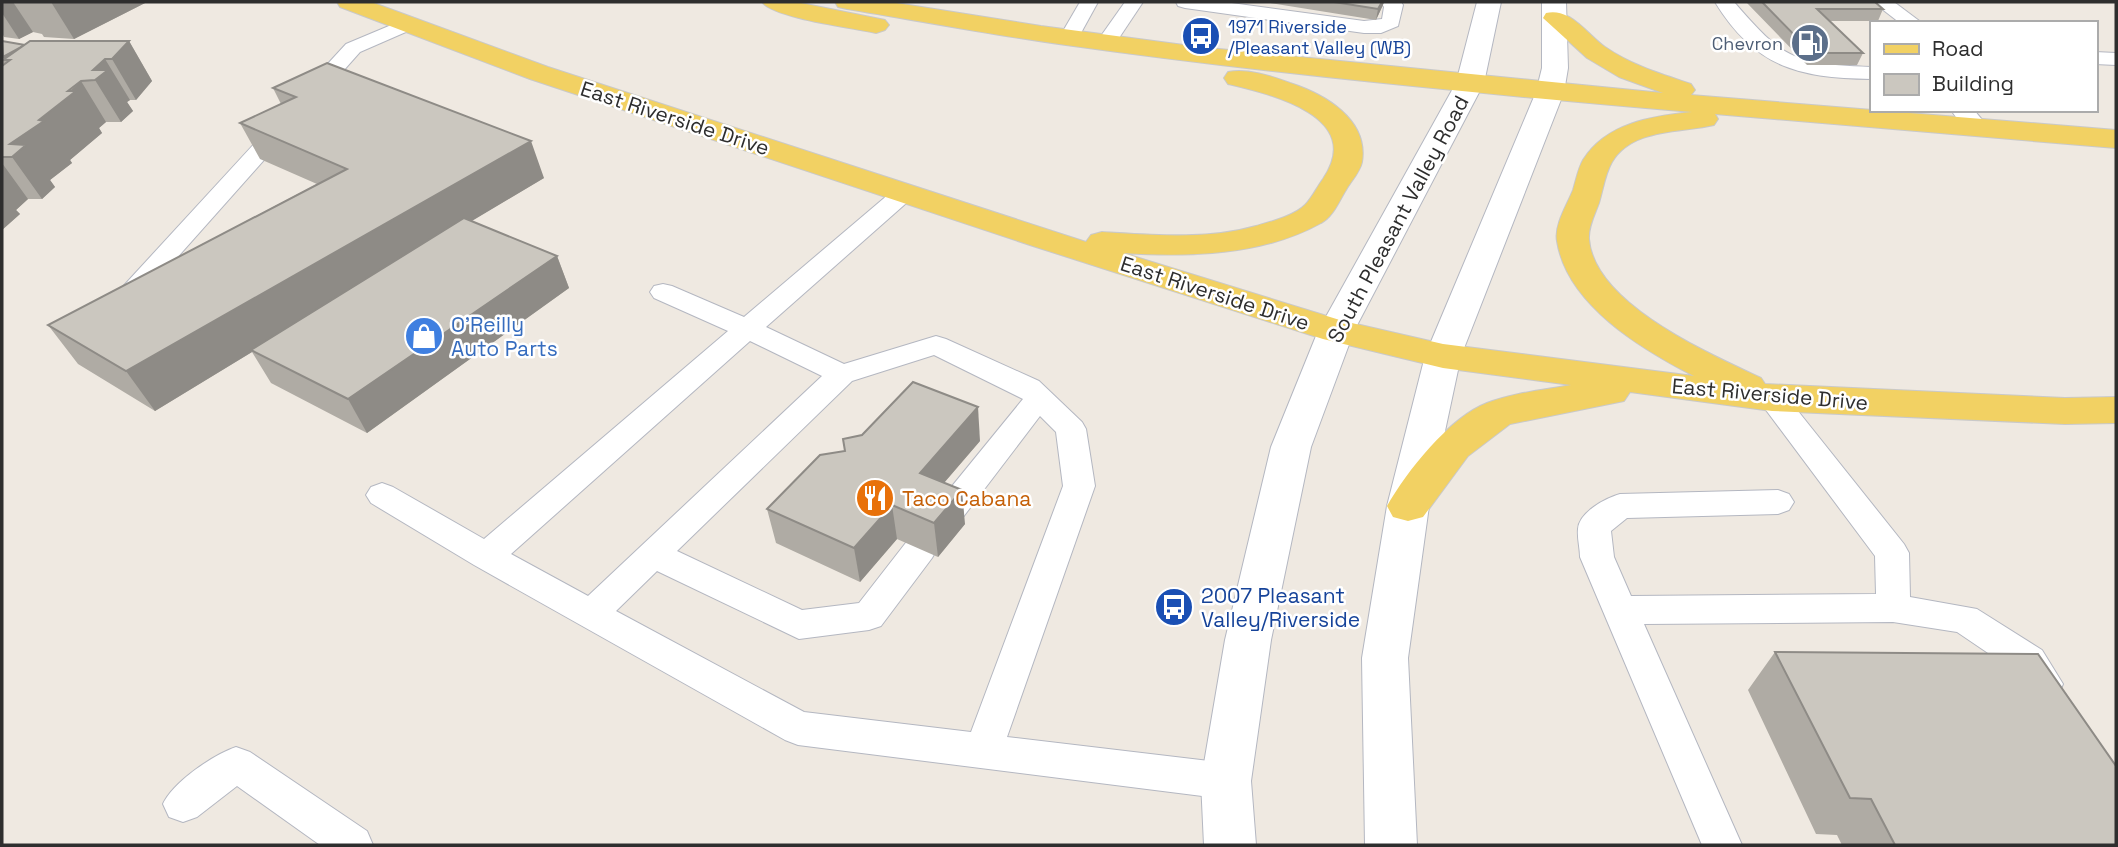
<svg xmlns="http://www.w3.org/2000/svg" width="2118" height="847" viewBox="0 0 2118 847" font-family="'Space Grotesk',sans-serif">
<rect width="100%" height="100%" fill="#efe9e1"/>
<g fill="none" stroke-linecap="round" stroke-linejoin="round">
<defs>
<g id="service">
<path d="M1080,2h18l-22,40h-14l-3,-4z"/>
<path d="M1125,2h18l-30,45h-14l-3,-4z"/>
<path d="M1176,2h48l140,19 18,-2 2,-12 -3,-5h20l2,3 -5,21 -17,7h-17l-179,-25 -7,-2z"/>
<path d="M1715,2h19c50,58 60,62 137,65v12c-73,-1 -116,-12 -156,-77z"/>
<path d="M1873,2h21l28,21h-22z"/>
<path d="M408,18l7,2 3,4 -3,4 -55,24 -225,253 -9,2 -9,-2 -4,-6 4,-6 229,-249z"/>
<path d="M2095,52l21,1v12l-21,-1z"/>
<path d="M1951,110h23l14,17 -3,5c-17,4 -25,-9 -34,-22z"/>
<path d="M904,186l8,2 4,5 -4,5 -146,129 78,37 92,-28 10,3 93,42 43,41 4,7 9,57 -88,251 219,26 14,5 6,13 -6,13 -14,5 -428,-54 -13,-5 -311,-175 -103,-62 -5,-8 5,-8 11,-4 11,4 91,52 244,-208 -74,-33 -4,-6 4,-6 9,-2 9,2 72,31 152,-129zM750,341l72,35 -234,220 -77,-42zM934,355l89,44 -88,108 -5,9 5,9 11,3 11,-3 83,-109 16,16 7,54 -92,246 -167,-20 -188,-101 41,-40 142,68 70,-9 12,-4 51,-68 5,-9 -5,-9 -12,-4 -12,4 -49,63 -57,7 -125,-59 175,-170z"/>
<path d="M1772,388l10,3 122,153 5,9 1,44 67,12 65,41 21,34 -5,11 -13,5 -13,-5 -16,-23 -59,-40 -64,-10 -249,2 98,221h-40l-122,-288c0,-9 -3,-19 -2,-28 1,-17 28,-31 42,-35l158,-4 11,4 5,8 -5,8 -11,4 -151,4 -16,13 3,26 17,39 245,-2 -1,-38 -118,-158 5,-7z"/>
<path d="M236,747l14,5 117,79 6,14h-53l-83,-59 -40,31 -14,5 -14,-5 -6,-13c10,-22 50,-49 73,-57z"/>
</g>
<g id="secondary">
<path d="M1477,2h24l-17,81 -130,248 -43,116 -40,193 -20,141 5,64h-52l-3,-64 24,-141 46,-193 47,-116 138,-248z"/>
<path d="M1542,2h24l2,66 -4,24 -103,264 -32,150 -21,152 9,187h-52l-3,-187 25,-152 38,-150 111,-264 6,-24z"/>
</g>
<g id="primary">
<path d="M337,2h34l177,65 538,175 5,-7 11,-3c50,3 105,8 154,-6 14,-4 38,-10 49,-21 7,-7 12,-18 18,-26 43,-63 -53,-85 -95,-95l-4,-6 4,-6c19,-4 43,4 62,11 34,11 79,36 72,79 -2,10 -11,19 -16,28 -7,11 -13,27 -25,33 -59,33 -133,34 -198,30l220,68 100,23 251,32c-52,-27 -127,-71 -137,-135 -3,-16 10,-36 16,-51 3,-10 5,-21 10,-30 23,-37 69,-44 109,-48 -209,-18 -418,-38 -626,-67 -73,-10 -146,-24 -219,-36l-9,-2 -3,-5h55l151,24 158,21 464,46 -44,-16 -32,-19 -44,-40 3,-5c24,-6 41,21 59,34 26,18 56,27 86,37l4,6 -4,5 425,35v18l-401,-34 3,5 -4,6c-33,8 -82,3 -102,37 -7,12 -9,28 -13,41 -4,11 -11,24 -10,36 5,65 121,115 172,139l4,6 300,14 51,-1v26l-51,1 -293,-13 -142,-19 -6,9 -114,23 -42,32 -45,61 -15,4 -15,-4 -6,-11c20,-35 62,-88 100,-103 26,-10 57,-13 84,-18l-128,-17 -120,-29 -290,-93 -503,-167 -190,-72z"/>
<path d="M762,2h34l89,18 4,5 -4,5 -9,3c-22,-5 -103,-15 -114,-31z"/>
</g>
</defs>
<use href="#service" stroke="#b4b7c1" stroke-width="2"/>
<use href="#secondary" stroke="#b4b7c1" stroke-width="2"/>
<use href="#primary" stroke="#c9c9c9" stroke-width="2"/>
<use href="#service" fill="#fff" fill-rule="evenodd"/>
<use href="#secondary" fill="#fff" fill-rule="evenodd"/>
<use href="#primary" fill="#f2d163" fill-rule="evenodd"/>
</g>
<g fill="#afaba4">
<path d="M2,2h145l-73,37 -30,-2 -2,-3 -9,-2 -14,7 -15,-2 -2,-4z"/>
<path d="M1264,2h120l-8,18z"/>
<path d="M1746,2h129l8,7 -5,12h-49l34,32 -6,12h-50z"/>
<path d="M2,41l23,4 104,-4 23,40 -16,19h-6l-3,2 6,9 -12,11h-15l-7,6 3,5 -32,27 2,3 -22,17 5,7 -13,12h-14l-12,11 4,4 -18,16z"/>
<path d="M273,88l271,90 -73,43 86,35 12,32 -202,145 -96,-50 -19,-31 -97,59 -77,-47 -30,-39 269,-141 -57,-25 -20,-36 41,-19z"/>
<path d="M980,441l-36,42 21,41 -27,33 -41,-18 -37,43 -84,-39 -9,-34z"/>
<path d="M1775,652l341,193h-274l-5,-10 -21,-1 -68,-144z"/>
</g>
<g fill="#8e8b86">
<path d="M2,2h11l20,30 -14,7 -17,-26z"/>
<path d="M51,2h96l-73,37z"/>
<path d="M1382,2h2l-1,3 -7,15 2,-11z"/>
<path d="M129,41l23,40 -16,19 -24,-41z"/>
<path d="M25,45l-15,15h-5l-2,-3z"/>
<path d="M105,59l25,41 -3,2 6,9 -12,11 -26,-42 -2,-10z"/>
<path d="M81,81l25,41 -7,6 3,5 -32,27 2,3 -22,17 5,7 -13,12 -30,-42 -2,-13 29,-24z"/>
<path d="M531,141l13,37 -290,173 -3,-1 1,2 -97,59 -29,-40z"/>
<path d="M2,163l26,36 -12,11 4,4 -18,16z"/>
<path d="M557,256l12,32 -202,145 -19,-34z"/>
<path d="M978,407l2,34 -56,65 -4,-33z"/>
<path d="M962,490l3,34 -27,33 -4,-34z"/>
<path d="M892,505l5,34 -37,43 -6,-34z"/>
</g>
<g fill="#cbc7bf" stroke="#8e8b86" stroke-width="2">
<path d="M1334,2h48l-4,7z"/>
<path d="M1762,2h113l8,7h-66l46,44h-51z"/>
<path d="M2,41l23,4 -22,12z"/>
<path d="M30,41h99l-17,18h-7l-12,11h15l-13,10 -14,1 -13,10h8l-37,29 5,1 -34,23 16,1 -14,12h-10v-91l8,-6h-7z"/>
<path d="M327,63l204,78 -405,230 -78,-46 299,-156 -107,-46 56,-26 -23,-9z"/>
<path d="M464,218l93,38 -209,143 -97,-49z"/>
<path d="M913,382l65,25 -58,66 42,17 -28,33 -42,-18 -38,43 -87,-39 53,-54 25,-4 -2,-12 19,-4z"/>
<path d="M1775,652l263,2 78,112v79h-221l-24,-46 -21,-1z"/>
</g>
<defs>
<symbol id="bus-disc" viewBox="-11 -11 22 22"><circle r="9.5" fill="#1a4fb4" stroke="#fff"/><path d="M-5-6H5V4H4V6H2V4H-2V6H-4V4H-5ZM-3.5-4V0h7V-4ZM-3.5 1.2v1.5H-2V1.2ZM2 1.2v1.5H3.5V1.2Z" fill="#fff"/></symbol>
<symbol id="fuel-disc" viewBox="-11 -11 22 22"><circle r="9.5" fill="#5c6f8a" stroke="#fff"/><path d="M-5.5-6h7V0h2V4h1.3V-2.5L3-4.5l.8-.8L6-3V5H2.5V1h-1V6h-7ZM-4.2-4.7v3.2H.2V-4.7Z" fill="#fff"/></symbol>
<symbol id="shop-disc" viewBox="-11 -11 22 22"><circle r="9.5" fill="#3f7fe0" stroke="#fff"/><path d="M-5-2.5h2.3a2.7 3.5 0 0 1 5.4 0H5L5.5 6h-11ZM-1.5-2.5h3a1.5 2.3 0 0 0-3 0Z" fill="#fff"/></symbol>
<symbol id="restaurant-disc" viewBox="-11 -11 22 22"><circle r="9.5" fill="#e8710a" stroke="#fff"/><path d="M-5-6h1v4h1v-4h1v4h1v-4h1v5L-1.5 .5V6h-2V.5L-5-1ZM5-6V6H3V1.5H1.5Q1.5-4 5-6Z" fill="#fff"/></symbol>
</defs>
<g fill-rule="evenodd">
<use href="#bus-disc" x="1179" y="14" width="44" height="44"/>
<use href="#fuel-disc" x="1788" y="21" width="44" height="44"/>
<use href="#shop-disc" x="402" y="314" width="44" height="44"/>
<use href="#restaurant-disc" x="853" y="476" width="44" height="44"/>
<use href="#bus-disc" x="1152" y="585" width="44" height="44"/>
</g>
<g text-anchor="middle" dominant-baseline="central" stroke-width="5" stroke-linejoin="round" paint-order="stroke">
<g font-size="18" fill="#164399" stroke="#fff" text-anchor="start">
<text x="1228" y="26">1971 Riverside<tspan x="1228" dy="21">/Pleasant Valley (WB)</tspan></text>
</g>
<g font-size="18" fill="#4e5e75" stroke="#fff" text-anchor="end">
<text x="1783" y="43">Chevron</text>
</g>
<g font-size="21" fill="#2e2e2e" stroke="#fff">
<text transform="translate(675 118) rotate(18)">East Riverside Drive</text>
<text transform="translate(1398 219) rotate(-62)">South Pleasant Valley Road</text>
<text transform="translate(1215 293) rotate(18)">East Riverside Drive</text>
<text transform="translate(1770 394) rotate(5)">East Riverside Drive</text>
</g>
<g font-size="21" fill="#366cbe" stroke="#fff" text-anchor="start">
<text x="451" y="324">O'Reilly<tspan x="451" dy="24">Auto Parts</tspan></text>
</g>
<g font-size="21" fill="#c56008" stroke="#fff" text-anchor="start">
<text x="902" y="498">Taco Cabana</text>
</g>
<g font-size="21" fill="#164399" stroke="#fff" text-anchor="start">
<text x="1201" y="595">2007 Pleasant<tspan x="1201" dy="24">Valley/Riverside</tspan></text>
</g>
</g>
<rect width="2118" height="847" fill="none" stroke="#2e2e2e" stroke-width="7"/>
<rect x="1870" y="21" width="228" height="91" fill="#ffffff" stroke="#ababab" stroke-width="2"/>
<rect x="1884" y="44" width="35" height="10" fill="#f2d163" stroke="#ababab" stroke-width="2"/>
<text x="1932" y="56" font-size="21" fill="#2e2e2e">Road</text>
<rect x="1884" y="74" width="35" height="21" fill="#cbc7bf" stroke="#ababab" stroke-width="2"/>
<text x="1932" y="91" font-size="21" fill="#2e2e2e">Building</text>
</svg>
